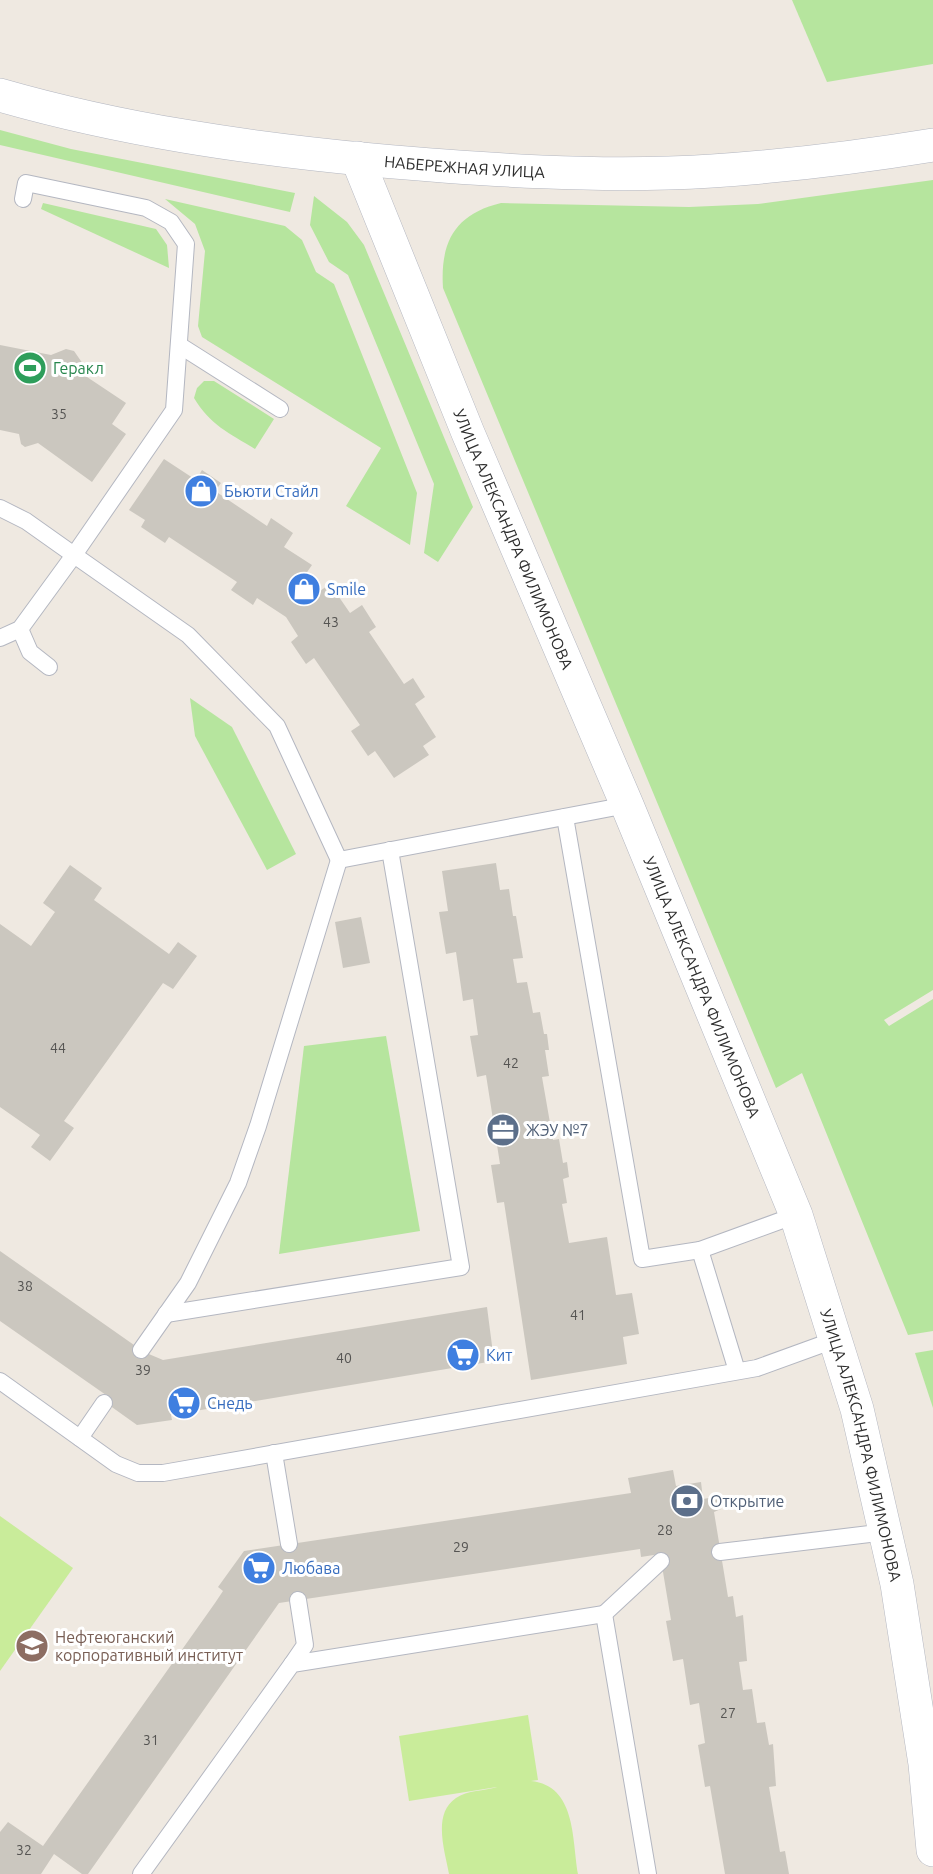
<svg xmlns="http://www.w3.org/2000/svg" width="933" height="1874" viewBox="0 0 933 1874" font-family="Ubuntu,sans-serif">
<rect width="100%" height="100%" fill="#efe9e1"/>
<g fill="#b6e59e">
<path d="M792,0h141v64l-106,18z"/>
<path d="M0,130l71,19 224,44 -5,19 -290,-67z"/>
<path d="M933,180v810l-49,30 5,6 44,-27v332l-25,4 -106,-262 -26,15 -333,-800c-3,-46 12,-74 58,-85l188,4 69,-3z"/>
<path d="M314,196l33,26 17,23 109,262 -35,55 -14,-9 10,-69 -86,-209 -19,-13 -19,-37z"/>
<path d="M165,199l120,27 17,14 14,32 18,12 83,209 -7,52 -64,-39 35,-58 -179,-111 -4,-11 7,-75 -10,-27z"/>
<path d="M43,203l113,26 11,16 2,23 -128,-59z"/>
<path d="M204,381h10l60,38 -19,30c-26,-16 -45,-24 -61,-51l3,-10z"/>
<path d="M190,698l42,29 64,127 -29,16 -72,-134z"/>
<path d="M386,1036l34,195 -141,23 25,-208z"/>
<path d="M933,1350v58l-18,-55z"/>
</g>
<g fill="#c9ec9a">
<path d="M0,1516l73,52 -73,103z"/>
<path d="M528,1715l10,65 -7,1c45,5 41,57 47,93h-129c-4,-23 -17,-60 7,-76 11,-8 29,-7 41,-11l-88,14 -10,-65z"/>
</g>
<g fill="#cbc7bf">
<path d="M0,345l51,10 15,-6 8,2 9,13 -2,9 45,30 -14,21 14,10 -34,48 -54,-39 -13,4 -4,-3 -2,-10 -19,-4z"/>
<path d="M164,459l32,21 6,-10 19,13 -6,8 52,35 4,-8 22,15 -9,14 28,18 -7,10 12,18 13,-9 20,29 12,-8 14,22 -7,5 35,52 9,-6 12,19 -10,7 21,33 -13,9 6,9 -35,23 -19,-27 -7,5 -17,-25 9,-6 -46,-67 -8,6 -15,-22 7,-6 -12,-19 -29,-19 -4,7 -22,-15 6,-8 -68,-45 -4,6 -24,-16 4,-7 -16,-10z"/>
<path d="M496,863l4,27 9,-1 4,27h3l7,42 -10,1 4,24 10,-1 6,31 7,-1 4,22h3l2,16h-4l4,26 -7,1 11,63 6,-1 4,24 4,-1 2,15 -6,2 4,24 -5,1 7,39 38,-6 9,58 16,-2 7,41 -16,3 4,27 -96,16 -27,-178 -7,1 -6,-38 9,-1 -14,-89 -9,2 -7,-41 8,-1 -5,-36 -10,2 -7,-49 -10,2 -7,-42 9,-1 -6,-40z"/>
<path d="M70,865l32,23 -8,12 75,54 9,-12 19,14 -24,33 -10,-6 -99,138 10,7 -24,33 -19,-14 9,-12 -40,-28v-183l31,22 24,-34 -12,-9z"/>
<path d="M361,917l9,46 -27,5 -8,-46z"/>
<path d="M0,1251l144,101 19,8 324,-53 7,54 -293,49 -30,5 1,5 -35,5 -35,-25 4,-5 -106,-74z"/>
<path d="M673,1470l3,16 25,-4 2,17 12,-2 6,4v8l-7,3 14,85 5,-1 3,21 7,-2 4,46 -8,1 4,28 9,-1 5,34 8,-1 4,23 4,-1 3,42 -7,1 11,65 5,-1 4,23h-64l-15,-88 -5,1 -7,-42 7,-2 -6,-40 -9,2 -7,-46 -10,2 -7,-40 5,-1 -11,-66 -19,3 -1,-8 -361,54 -191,271h-6l-28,-20 -13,20h-41v-42l8,-10 35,24 172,-243 8,-12 -5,-4 26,-36 387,-58 -3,-15z"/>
</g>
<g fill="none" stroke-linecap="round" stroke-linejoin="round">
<defs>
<g id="lane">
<path d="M179,345l101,64"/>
<path d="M0,508l26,13 48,34 100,-145 12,-166 -15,-22 -25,-14 -120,-25 -3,16"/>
<path d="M20,629l10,23 19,15"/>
<path d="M0,638l20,-9 54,-74 114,80 89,91 62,134 288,-55"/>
<path d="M565,817l77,442 58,-9"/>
<path d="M166,1314l295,-47 -71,-417"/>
<path d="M141,1350l47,-67 50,-100 20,-57 81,-266"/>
<path d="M737,1371l-37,-121 96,-35"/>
<path d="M0,1381l116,83 22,9h25l594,-105 80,-29"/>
<path d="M80,1438l24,-35"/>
<path d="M274,1453l15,91"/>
<path d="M720,1552l166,-20"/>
<path d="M604,1614l57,-53"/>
<path d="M292,1664l13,-19 -7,-45"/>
<path d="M141,1874l151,-210 312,-50 44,260"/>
</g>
<g id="secondary">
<path id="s1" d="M0,95c122,35 246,53 372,65 112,10 228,18 340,11 74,-5 148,-14 221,-26"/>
<path id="s2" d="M357,158l111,275 159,372 169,410 61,194 40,175 28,180 8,86"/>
</g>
</defs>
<use href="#lane" stroke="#b4b7c1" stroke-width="18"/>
<use href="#secondary" stroke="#b4b7c1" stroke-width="34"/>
<use href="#lane" stroke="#fff" stroke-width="16"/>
<use href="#secondary" stroke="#fff" stroke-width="33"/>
</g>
<defs>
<symbol id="stadium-disc" viewBox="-11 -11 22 22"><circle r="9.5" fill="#2e9e5b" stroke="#fff"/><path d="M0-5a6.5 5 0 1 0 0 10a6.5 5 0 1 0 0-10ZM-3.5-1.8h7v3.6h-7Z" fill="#fff"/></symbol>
<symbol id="shop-disc" viewBox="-11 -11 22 22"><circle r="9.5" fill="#3f7fe0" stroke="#fff"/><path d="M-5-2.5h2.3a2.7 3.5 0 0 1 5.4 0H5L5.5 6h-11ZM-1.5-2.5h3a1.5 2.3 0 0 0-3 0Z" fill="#fff"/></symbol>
<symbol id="office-disc" viewBox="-11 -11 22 22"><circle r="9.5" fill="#5c6f8a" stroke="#fff"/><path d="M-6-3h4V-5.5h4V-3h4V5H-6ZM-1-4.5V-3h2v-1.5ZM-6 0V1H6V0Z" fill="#fff"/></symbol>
<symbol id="supermarket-disc" viewBox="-11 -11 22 22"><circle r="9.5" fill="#3f7fe0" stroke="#fff"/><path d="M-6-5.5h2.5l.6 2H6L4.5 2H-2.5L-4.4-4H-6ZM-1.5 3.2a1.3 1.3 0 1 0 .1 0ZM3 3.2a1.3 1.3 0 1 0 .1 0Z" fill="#fff"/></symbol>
<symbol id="bank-disc" viewBox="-11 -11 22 22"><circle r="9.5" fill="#5c6f8a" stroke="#fff"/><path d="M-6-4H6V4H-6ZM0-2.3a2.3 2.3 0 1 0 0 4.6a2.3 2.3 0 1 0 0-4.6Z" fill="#fff"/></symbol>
<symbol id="university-disc" viewBox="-11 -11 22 22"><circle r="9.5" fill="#8d6e63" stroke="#fff"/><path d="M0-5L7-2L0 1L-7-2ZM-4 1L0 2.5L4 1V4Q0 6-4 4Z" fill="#fff"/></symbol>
</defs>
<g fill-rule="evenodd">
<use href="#stadium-disc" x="11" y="349" width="38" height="38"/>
<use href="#shop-disc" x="182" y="472" width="38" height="38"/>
<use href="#shop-disc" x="285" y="570" width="38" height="38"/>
<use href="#office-disc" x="484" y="1111" width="38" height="38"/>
<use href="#supermarket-disc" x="444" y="1336" width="38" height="38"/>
<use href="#supermarket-disc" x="165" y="1384" width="38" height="38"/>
<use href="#bank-disc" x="668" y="1482" width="38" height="38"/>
<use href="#supermarket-disc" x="240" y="1549" width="38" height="38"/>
<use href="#university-disc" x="13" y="1627" width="38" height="38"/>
</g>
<g text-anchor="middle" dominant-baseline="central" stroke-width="6" stroke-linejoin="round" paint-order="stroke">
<g font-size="14" fill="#555452">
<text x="59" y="414">35</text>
<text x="331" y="622">43</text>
<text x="58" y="1048">44</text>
<text x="511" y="1063">42</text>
<text x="25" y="1286">38</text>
<text x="578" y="1315">41</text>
<text x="344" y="1358">40</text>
<text x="143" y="1370">39</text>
<text x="665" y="1530">28</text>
<text x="461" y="1547">29</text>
<text x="728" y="1713">27</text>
<text x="151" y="1740">31</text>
<text x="24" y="1850">32</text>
</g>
<g font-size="16" fill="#2e2e2e" stroke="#fff">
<text stroke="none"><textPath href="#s1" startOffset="471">НАБЕРЕЖНАЯ УЛИЦА</textPath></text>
<text stroke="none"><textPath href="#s2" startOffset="412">УЛИЦА АЛЕКСАНДРА ФИЛИМОНОВА</textPath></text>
<text stroke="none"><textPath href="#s2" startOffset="898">УЛИЦА АЛЕКСАНДРА ФИЛИМОНОВА</textPath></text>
<text stroke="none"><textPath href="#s2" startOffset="1384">УЛИЦА АЛЕКСАНДРА ФИЛИМОНОВА</textPath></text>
</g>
<g font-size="16" fill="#27864d" stroke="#fff" text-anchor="start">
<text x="53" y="368">Геракл</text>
</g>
<g font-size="16" fill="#366cbe" stroke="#fff" text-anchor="start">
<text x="224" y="491">Бьюти Стайл</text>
<text x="327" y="589">Smile</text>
<text x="486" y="1355">Кит</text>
<text x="207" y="1403">Снедь</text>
<text x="282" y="1568">Любава</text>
</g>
<g font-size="16" fill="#4e5e75" stroke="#fff" text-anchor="start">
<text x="526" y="1130">ЖЭУ №7</text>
<text x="710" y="1501">Открытие</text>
</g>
<g font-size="16" fill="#785e54" stroke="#fff" text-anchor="start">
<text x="55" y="1637">Нефтеюганский<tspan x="55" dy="18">корпоративный институт</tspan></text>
</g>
</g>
</svg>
